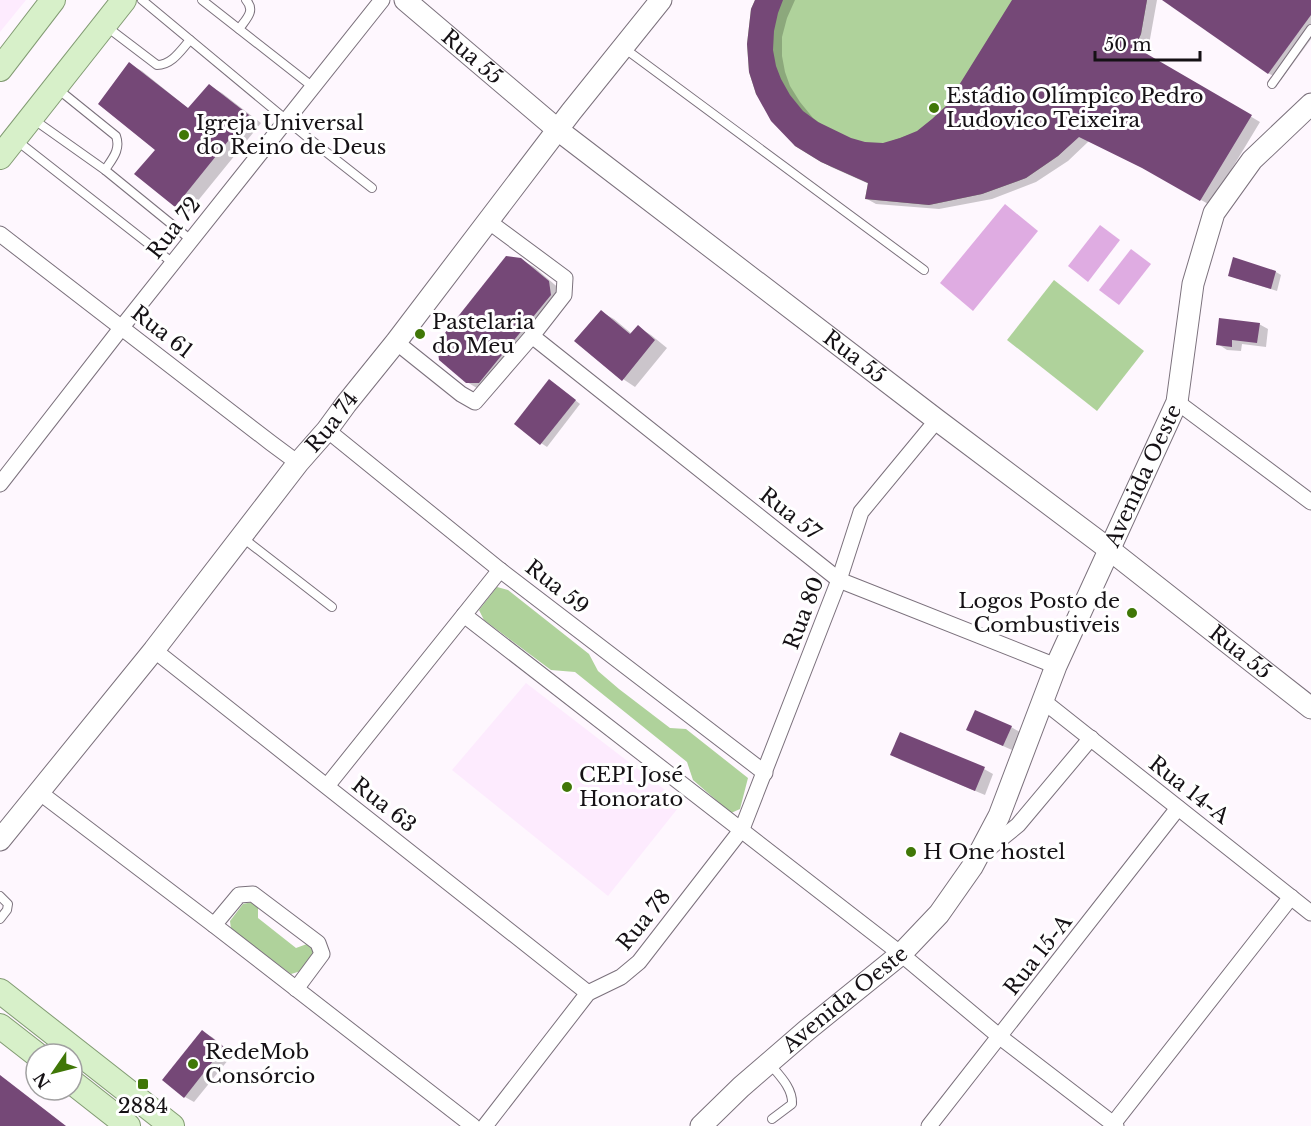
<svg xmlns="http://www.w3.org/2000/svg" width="1311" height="1126" viewBox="0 0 1311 1126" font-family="'Libre Baskerville',serif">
<rect width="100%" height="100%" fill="#fef7fe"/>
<g fill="#fdebfe">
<path d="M0,0h26l-26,32z"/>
<path d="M526,683l156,120 -74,93 -156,-126z"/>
</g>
<g fill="#afd29b">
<path d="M755,0h392l-6,34 -23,53 -27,37 -33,32 -32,22 -44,16 -53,11 -64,-6 3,-16 -47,-21 -26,-16 -39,-52 -7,-22 -2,-28 4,-35z"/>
<path d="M1054,280l90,71 -47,60 -90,-71z"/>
<path d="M497,587l11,3 81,64 9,17 21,18 51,39 16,1 62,49 -8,31 -9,4 -38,-33 -6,-18 -112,-90 -24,-2 -67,-50 -5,-10z"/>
<path d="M252,902l6,5v11l38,30 11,-4 7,4v6l-13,17 -10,3 -60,-45 -1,-8 13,-17z"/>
</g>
<g fill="#dface2">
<path d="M1005,204l33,27 -65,80 -33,-28z"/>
<path d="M1100,225l20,15 -32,42 -20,-16z"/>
<path d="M1131,249l20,15 -32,41 -20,-15z"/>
</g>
<g fill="#0003">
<path d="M756,0h39l-8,18 -5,19v19l3,16 5,14 10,16 13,16 11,8 26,13 15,4 18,1 34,-12 30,-25 67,-107h143l-7,39 -6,14 116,69 -50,83 -57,-32 -64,-32 -21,20 -32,21 -44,17 -53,10 -63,-5 -9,-5 2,-15 -38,-17 -35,-23z"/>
<path d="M1164,0h147v39l-30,41 -13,-7z"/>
<path d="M129,64l13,7 47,38 20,-23 13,7 39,30 -73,90 -12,-7 -40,-32 21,-24z"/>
<path d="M520,259l14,8 27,23 -81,100 -13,-8z"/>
<path d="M1276,272l5,3 -4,16 -42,-13 -6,-3z"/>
<path d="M601,312l13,7 18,15 6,-7 13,8 16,13 -32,39 -12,-8z"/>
<path d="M1259,324l9,5 -2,18 -24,-3 -1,7 -14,-1 -9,-6z"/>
<path d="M555,384l25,20 -33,43 -6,-4z"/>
<path d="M1011,727l9,5 -8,18 -34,-15z"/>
<path d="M892,755l92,14 9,5 -8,21 -84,-35z"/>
<path d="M202,1032l10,5 21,17 -39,48 -9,-5 -21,-17z"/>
</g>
<g fill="#754877">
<path d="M755,0h28l-5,13 -4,18 -1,19 3,16 5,13 9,16 13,16 15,11 33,16 14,4 18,1 17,-5 17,-7 15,-12 14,-13 66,-106h135l-6,34 -6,13 117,68 -52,86 -58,-33 -63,-31 -21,19 -32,22 -44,16 -53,11 -64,-6 3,-16 -47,-21 -26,-16 -24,-25 -15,-27 -7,-22 -2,-28 4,-35z"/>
<path d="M1162,0h149v15l-43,59z"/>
<path d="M129,62l59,46 21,-24 40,31 -74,92 -41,-33 21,-24 -57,-46z"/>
<path d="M506,256l15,2 28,23 2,14 -72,88h-13l-27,-23 -2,-17z"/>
<path d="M1233,257l43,14 -5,18 -43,-13z"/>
<path d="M601,310l29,24 8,-9 17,15 -33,41 -48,-40z"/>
<path d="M1219,318l41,5 -3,20 -25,-3v7l-16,-2z"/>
<path d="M549,379l27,21 -36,45 -26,-21z"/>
<path d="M975,710l37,16 -9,20 -37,-16z"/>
<path d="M900,732l85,35 -10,24 -85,-36z"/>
<path d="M202,1030l22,17 -40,51 -22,-18z"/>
<path d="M0,1075l66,51h-66z"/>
</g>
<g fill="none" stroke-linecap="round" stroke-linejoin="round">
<defs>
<g id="lane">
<path d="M142,0l165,137 65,51"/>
<path d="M202,0l111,87"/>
<path d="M107,27l50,38c15,0 24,-15 33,-25"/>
<path d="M239,29c7,-10 17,-18 7,-29"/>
<path d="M624,48l300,222"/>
<path d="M1272,84l39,-55"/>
<path d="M59,90l57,46c5,14 -4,23 -11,34"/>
<path d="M33,119l72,51 86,70"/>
<path d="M16,140l157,123"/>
<path d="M243,538l89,69"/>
<path d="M0,896l8,8 -1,6 -7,9"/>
<path d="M769,1063c10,12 24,25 23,41l-20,15"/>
</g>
<g id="street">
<path d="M0,234l271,209 27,20"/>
<path d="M532,336l307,244 217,86"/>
<path d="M396,342l65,52 14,8 57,-66 32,-41 1,-17 -77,-57"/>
<path d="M1177,402l134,100"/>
<path d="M327,430l173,140 265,203"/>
<path d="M0,484l122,-157 260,-327"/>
<path d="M464,615l437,339 99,83 116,89"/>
<path d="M154,650l434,343"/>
<path d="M1042,700l269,213"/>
<path d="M327,786l173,-216"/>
<path d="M39,792l175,133 259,201"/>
<path d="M982,854l36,-29 73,-87"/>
<path d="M214,925l25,-30 14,-1 65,49 4,11 -26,35"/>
<path d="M1113,1124l178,-227"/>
<path d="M485,1126l103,-133 33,-16 18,-15 103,-133 97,-249 22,-68 76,-92"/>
<path d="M929,1126l249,-318"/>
</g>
<g id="secondary">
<path id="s1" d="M405,0l153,130 379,290 173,130 201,158"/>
<path id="s2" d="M0,840l154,-190 144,-187 29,-33 19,-26 50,-62 175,-230 90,-112"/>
<path id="s3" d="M701,1126l40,-39 66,-57 94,-76 38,-40 33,-47 27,-51 57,-150 121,-264 16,-118 21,-71 38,-53 59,-56"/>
</g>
<g id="primary">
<path d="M0,69l53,-69"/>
<path d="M0,157l124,-157"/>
<path d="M0,991l172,135"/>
<path d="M0,1026l36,28"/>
<path d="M72,1082l56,44"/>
</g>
</defs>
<use href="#lane" stroke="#7b717c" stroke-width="10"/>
<use href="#street" stroke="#7b717c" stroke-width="17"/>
<use href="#secondary" stroke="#7b717c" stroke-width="23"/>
<use href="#primary" stroke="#829b73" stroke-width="26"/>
<use href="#lane" stroke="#fff" stroke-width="8"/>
<use href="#street" stroke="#fff" stroke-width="15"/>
<use href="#secondary" stroke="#fff" stroke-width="21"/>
<use href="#primary" stroke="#d7f0c9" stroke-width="24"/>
</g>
<g fill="#407707" stroke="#fff" stroke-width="2">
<circle cx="934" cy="108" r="6"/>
<circle cx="184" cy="135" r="6"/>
<circle cx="420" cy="334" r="6"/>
<circle cx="1132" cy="613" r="6"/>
<circle cx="567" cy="787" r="6"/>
<circle cx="911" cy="852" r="6"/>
<circle cx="193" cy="1064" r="6"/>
<rect x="137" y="1078" width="12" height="12" rx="3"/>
</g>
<g text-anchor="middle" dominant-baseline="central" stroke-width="6" stroke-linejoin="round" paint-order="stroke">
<g font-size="21" fill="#151115" stroke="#fff">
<text stroke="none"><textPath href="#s1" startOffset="88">Rua 55</textPath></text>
<text transform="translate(174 228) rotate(-52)">Rua 72</text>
<text transform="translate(162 332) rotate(38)">Rua 61</text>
<text stroke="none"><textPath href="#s1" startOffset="574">Rua 55</textPath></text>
<text stroke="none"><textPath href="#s2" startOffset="534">Rua 74</textPath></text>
<text stroke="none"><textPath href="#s3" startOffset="804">Avenida Oeste</textPath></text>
<text transform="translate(790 514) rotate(38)">Rua 57</text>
<text transform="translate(557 587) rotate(38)">Rua 59</text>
<text transform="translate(804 613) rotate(-69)">Rua 80</text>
<text stroke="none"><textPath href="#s1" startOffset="1060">Rua 55</textPath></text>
<text transform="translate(1189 790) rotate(38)">Rua 14-A</text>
<text transform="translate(384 805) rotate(38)">Rua 63</text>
<text transform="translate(644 920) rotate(-51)">Rua 78</text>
<text transform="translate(1038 955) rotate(-52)">Rua 15-A</text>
<text stroke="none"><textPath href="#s3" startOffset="192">Avenida Oeste</textPath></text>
</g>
<g font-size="21" fill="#151115" stroke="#fff" text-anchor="start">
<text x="946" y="96">Estádio Olímpico Pedro<tspan x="946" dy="24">Ludovico Teixeira</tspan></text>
<text x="196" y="123">Igreja Universal<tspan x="196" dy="24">do Reino de Deus</tspan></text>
<text x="432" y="322">Pastelaria<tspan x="432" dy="24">do Meu</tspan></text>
<text x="1120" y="601" text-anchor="end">Logos Posto de<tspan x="1120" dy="24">Combustiveis</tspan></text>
<text x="579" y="775">CEPI José<tspan x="579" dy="24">Honorato</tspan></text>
<text x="923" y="852">H One hostel</text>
<text x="205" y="1052">RedeMob<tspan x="205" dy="24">Consórcio</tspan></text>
<text x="143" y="1106" text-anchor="middle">2884</text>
</g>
</g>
<g transform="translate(54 1072) rotate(235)"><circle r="28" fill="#ffffff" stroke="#a1a0a1" stroke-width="1.5"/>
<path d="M0-4.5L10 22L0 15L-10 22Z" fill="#407707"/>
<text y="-9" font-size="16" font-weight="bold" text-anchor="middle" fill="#151115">N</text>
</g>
<path d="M1095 51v9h105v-9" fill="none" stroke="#151115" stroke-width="3"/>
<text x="1104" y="51" font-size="18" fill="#151115" stroke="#ffffff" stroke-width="4.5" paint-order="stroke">50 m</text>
</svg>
